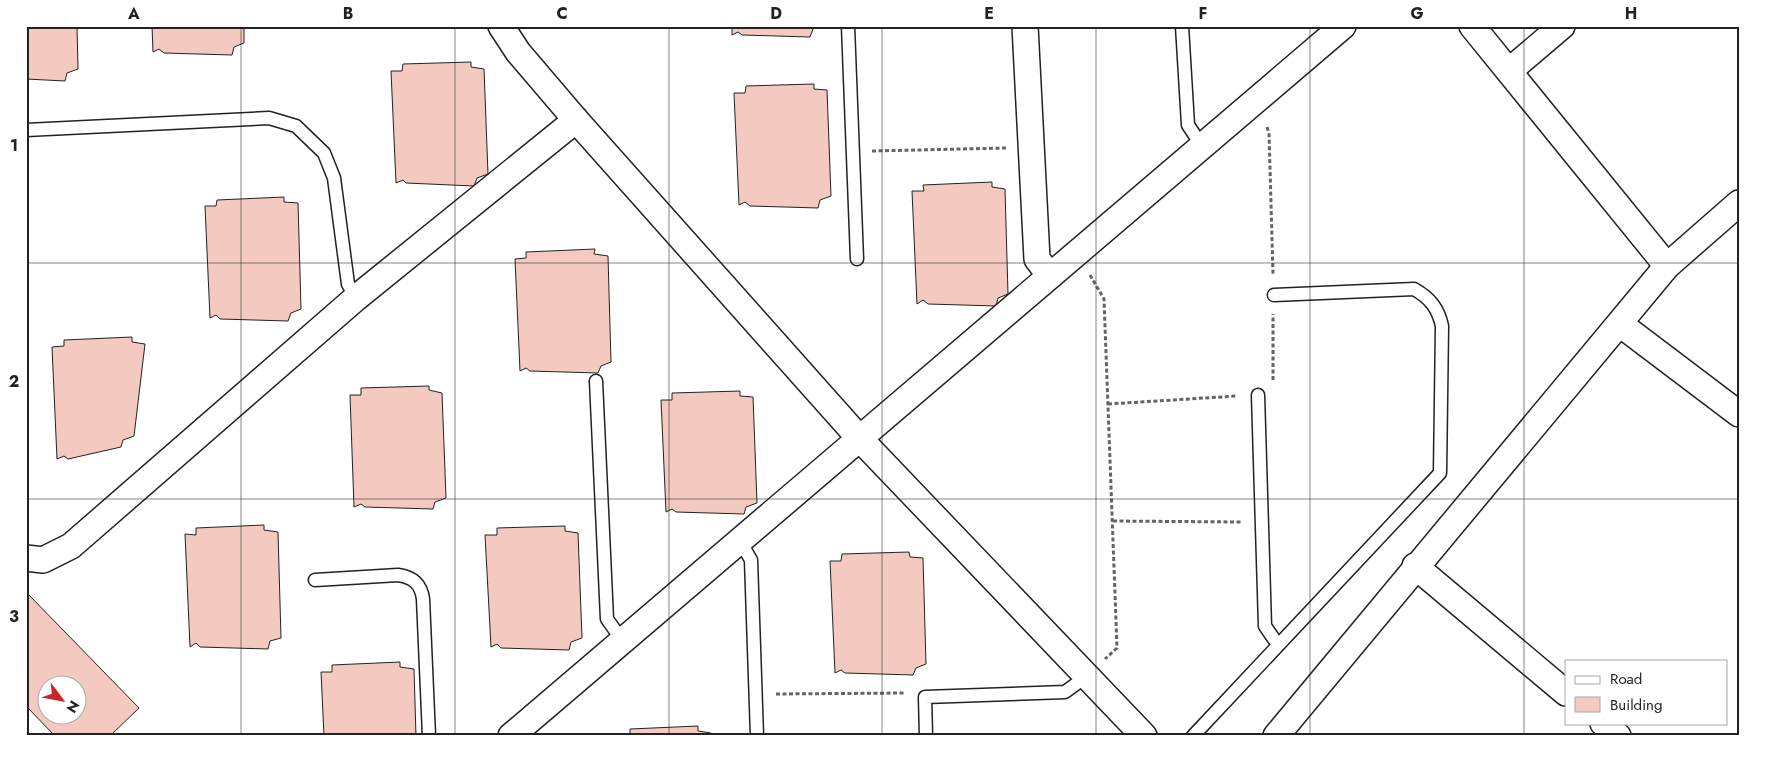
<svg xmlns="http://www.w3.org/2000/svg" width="1765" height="762" viewBox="0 0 1765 762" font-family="Jost,sans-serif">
<rect width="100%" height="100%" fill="#fff"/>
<g fill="#f3c9c0" stroke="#222" fill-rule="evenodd">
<path d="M26,26h51l1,43 -11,4 -2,8 -39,-2z"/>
<path d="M152,26h92v17l-10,4 -2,8 -68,-2 -5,-4 -6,3z"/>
<path d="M732,26h90l-9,3 -3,8 -68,-2 -4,-3 -6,3z"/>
<path d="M471,62v5l13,2 4,105 -11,4 -3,8 -68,-3 -3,-3 -7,3 -5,-112h11l1,-7z"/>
<path d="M814,84v5l13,1 4,106 -11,4 -2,8 -68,-2 -5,-4 -6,3 -5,-112h11l1,-7z"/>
<path d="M992,182v5l13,2 3,105 -10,4 -2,8 -68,-2 -5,-4 -6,4 -5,-113h12l-1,-6z"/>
<path d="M284,197v5l14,1 3,106 -10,4 -3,8 -68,-2 -4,-4 -6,3 -5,-112h11l1,-6z"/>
<path d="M595,249l-1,5 14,2 3,106 -10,4 -3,7 -68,-2 -4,-3 -6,3 -5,-112 11,-1v-6z"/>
<path d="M132,337v5l13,2 -11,92 -11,4 -2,7 -53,12 -4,-3 -7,3 -5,-112 12,-1v-6z"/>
<path d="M429,386v4l13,3 4,105 -11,4 -2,7 -68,-2 -4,-3 -7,3 -4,-112h11v-7z"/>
<path d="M740,391v5l13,1 4,106 -11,4 -2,7 -68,-2 -4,-3 -6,3 -5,-112h11v-7z"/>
<path d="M264,525v5l14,2 3,106 -11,3 -2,8 -68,-2 -4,-4 -6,4 -5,-113 11,1v-7z"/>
<path d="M565,526v5l13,2 4,105 -11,4 -2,8 -68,-2 -4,-4 -6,3 -6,-112h12v-7z"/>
<path d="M909,552l1,5 13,1 3,106 -10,4 -3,7 -68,-2 -4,-3 -6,3 -5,-112h11l1,-7z"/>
<path d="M26,592l113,116 -29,28h-55l-29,-30zM48,684h30v30h-30z"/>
<path d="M400,662v5l14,2 2,67h-92l-3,-64h11v-7z"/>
<path d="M698,726v5l13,2 1,3h-94l12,-1v-6z"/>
</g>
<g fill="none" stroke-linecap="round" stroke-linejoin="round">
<defs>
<g id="lane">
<path d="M848,26l9,233"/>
<path d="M1182,26l6,99 14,21"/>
<path d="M26,130l243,-12 27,8 28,27 10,25 14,106 8,14"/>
<path d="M596,381l11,238 15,21"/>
<path d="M1258,395l7,231 13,19"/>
<path d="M740,541l11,19 6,176"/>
<path d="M315,580l83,-5c15,2 23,9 25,24l6,137"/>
<path d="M926,736l-1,-39 140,-5 22,-16"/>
<path d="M1193,736l247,-263 2,-147c-4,-18 -12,-28 -28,-37l-140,6"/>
</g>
<g id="street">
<path d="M501,26l17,26 58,68 285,320 283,296"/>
<path d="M1025,26l12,233 13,17"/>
<path d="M1472,26l195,240"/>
<path d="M1509,71l53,-45"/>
<path d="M1620,324l119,90"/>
<path d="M26,558l17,2 28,-14 285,-248 220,-178"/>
<path d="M1415,566l151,127"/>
<path d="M1603,723l15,13"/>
<path d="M511,736l832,-710"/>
<path d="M1276,736l391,-470 72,-63"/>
</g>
</defs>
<use href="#lane" stroke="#222" stroke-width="15"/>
<use href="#street" stroke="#222" stroke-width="28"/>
<g stroke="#646464" stroke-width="3" stroke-dasharray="4 2.5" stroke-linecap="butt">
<path d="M1267,127l2,6 4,142"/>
<path d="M872,151l134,-3"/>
<path d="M1090,275l14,24 13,349 -12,11"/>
<path d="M1273,380v-66"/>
<path d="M1108,404l129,-8"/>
<path d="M1113,521l128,1"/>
<path d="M776,694l129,-1"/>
</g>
<use href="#lane" stroke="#fff" stroke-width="12"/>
<use href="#street" stroke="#fff" stroke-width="25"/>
</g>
<path fill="none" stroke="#222" stroke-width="1" stroke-opacity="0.55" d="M241,26v710M455,26v710M669,26v710M882,26v710M1096,26v710M1310,26v710M1524,26v710M26,263h1713M26,499h1713"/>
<rect width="1765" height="762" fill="none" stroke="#ffffff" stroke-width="55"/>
<rect x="1565" y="660" width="162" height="65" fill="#ffffff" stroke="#a7a7a7"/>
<rect x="1575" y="676" width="25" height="8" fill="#ffffff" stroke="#a7a7a7"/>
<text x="1610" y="684" font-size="15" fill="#222222">Road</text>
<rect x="1575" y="697" width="25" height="15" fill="#f3c9c0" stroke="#a7a7a7"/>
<text x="1610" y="710" font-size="15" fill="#222222">Building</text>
<g transform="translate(62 700) rotate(122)"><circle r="24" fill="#ffffff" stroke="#a7a7a7"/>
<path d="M0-4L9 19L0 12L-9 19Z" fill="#c62828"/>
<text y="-8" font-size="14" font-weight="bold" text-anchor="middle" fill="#222222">N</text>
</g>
<rect x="28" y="28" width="1710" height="706" fill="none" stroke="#222" stroke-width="2"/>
<g font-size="16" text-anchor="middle" font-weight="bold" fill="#222">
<text x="134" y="19">A</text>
<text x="348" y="19">B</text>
<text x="562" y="19">C</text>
<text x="776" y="19">D</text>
<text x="989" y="19">E</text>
<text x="1203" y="19">F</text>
<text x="1417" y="19">G</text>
<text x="1631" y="19">H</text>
<text x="14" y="151">1</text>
<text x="14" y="387">2</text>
<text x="14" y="622">3</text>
</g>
</svg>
